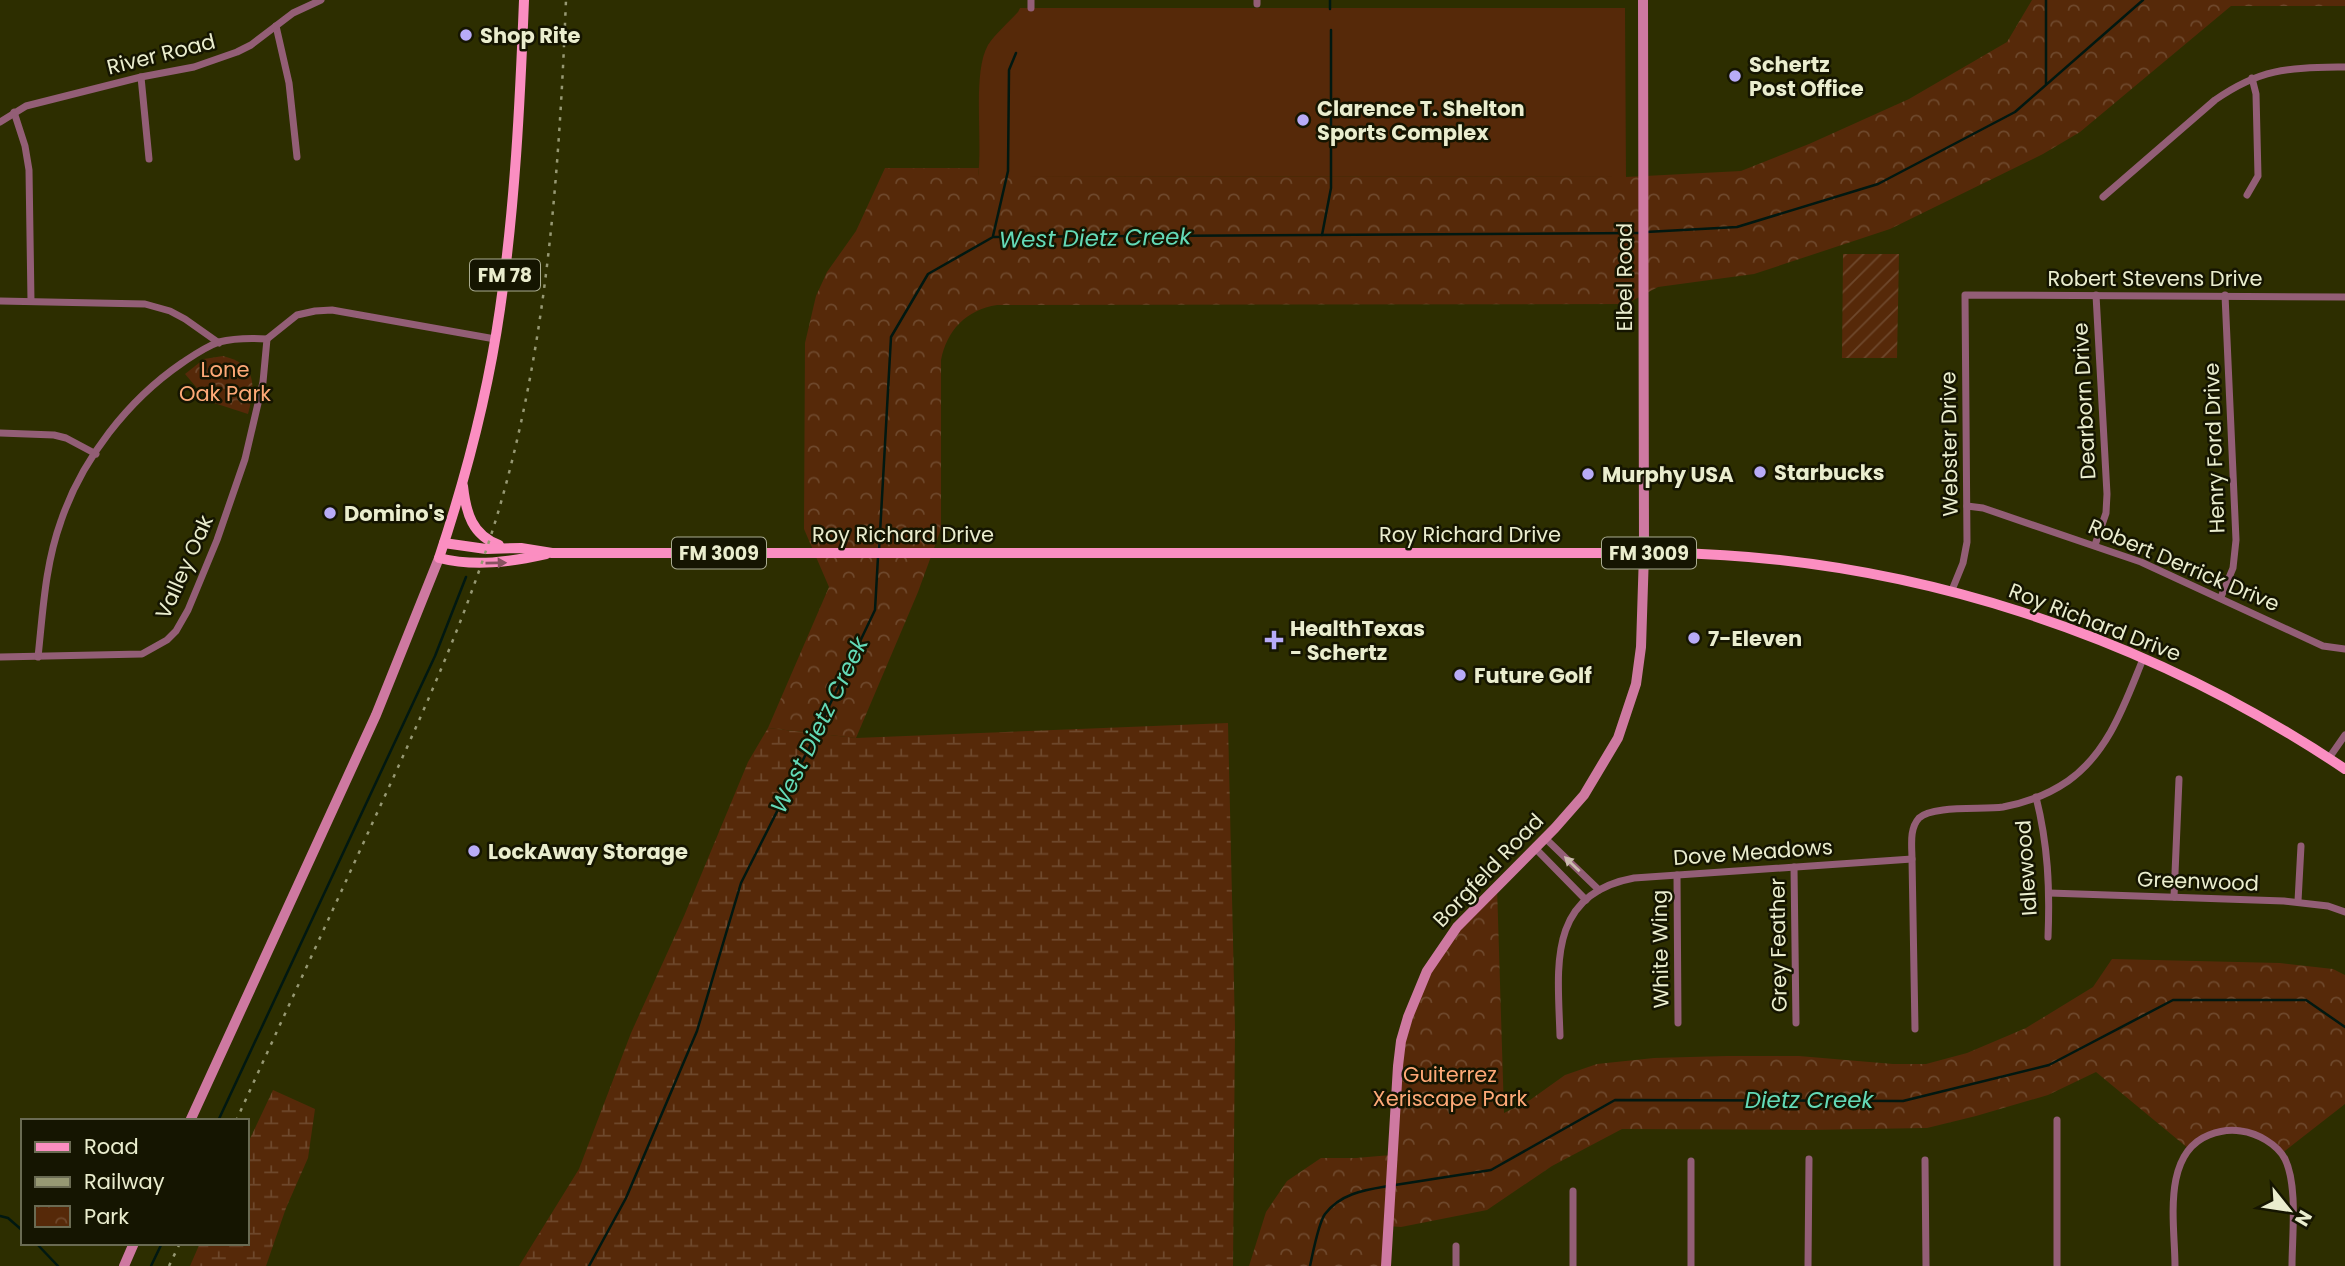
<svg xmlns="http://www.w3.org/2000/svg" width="2345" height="1266" viewBox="0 0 2345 1266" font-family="Poppins,sans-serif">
<defs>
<pattern id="wetland-marsh" width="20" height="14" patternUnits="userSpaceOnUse" patternTransform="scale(1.75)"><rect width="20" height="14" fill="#562909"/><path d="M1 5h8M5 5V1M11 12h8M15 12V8" fill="none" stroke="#6e482c"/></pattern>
<pattern id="park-crowns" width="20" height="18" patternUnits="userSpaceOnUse" patternTransform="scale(1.75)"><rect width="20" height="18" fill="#562909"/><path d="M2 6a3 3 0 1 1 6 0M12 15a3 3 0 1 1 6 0" fill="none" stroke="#6e482c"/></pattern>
<pattern id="garden-furrows" width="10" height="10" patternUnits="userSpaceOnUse" patternTransform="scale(1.75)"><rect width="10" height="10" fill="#562909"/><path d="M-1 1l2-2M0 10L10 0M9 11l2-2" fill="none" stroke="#6e482c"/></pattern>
</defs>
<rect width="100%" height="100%" fill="#2d2e00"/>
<g fill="url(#wetland-marsh)">
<path d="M1228,723l7,305 -2,238h-714l60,-97 52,-136 53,-117 64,-154 20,-34 88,10z"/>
<path d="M273,1090l42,19 -7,49 -22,50 -20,58h-76l10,-23h47v-98z"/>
</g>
<g fill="url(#park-crowns)">
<path d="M2032,0h313v6h-114l-151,126 -37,22 -153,75 -136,45 -96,13 -32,17 -629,1c-31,5 -50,25 -56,55v169l-23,63 -62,146 -88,-10 61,-141 -25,-58 1,-186 11,-47 11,-24 29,-41 29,-63h94l-1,8 648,1 115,-6 68,-27 100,-45 98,-57z"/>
<path d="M223,356c33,8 33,28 25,58l-40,-13 -23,-27 19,-15z"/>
<path d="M1497,886l7,227 26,-13 35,-25 32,-11 57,-6 73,-2h72l94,8h33l41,-11 59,-25 67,-41 19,-28 168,4 53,6 12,6v129l-64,50 -28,-21 -35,-1 -29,17 -93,-77 -48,23 -72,21 -49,12 -120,2 -185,-1 -70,37 -65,44 -86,17 -13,-1 -2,40h-137l17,-54 21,-31 34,-23h35l35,-3 7,-89 29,-95z"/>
</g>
<path fill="url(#garden-furrows)" d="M1843,254h56l-2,104h-55z"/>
<path fill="#562909" d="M1020,8h605l1,169 -648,-1c5,-36 -6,-103 10,-131 8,-12 20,-22 30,-33z"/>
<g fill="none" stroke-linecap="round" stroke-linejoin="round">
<g stroke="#011811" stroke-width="2.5">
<path d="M1330,0v9"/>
<path d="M2046,0v84"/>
<path d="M1646,232l91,-5 141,-43 137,-72 128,-112"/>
<path d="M1322,235l9,-47v-158"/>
<path d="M993,236l15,-65 1,-101 7,-17"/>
<path d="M879,551l12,-214 37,-63 65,-37 647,-4"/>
<path d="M218,1121l217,-465 31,-79"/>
<path d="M1395,1185l96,-15 124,-70 288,1 146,-36 124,-65h133l39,27"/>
<path d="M0,1216l8,2 15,13"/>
<path d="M36,1243l22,23"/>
<path d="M151,1266l11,-23"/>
<path d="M589,1266l37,-68 71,-167 44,-148 69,-137 65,-136 3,-53"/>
<path d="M1310,1266c3,-13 8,-42 15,-52 16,-21 40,-24 64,-28"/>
</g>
<g stroke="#935e76" stroke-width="7">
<path d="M1031,0v8"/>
<path d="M1257,0v4"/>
<path d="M276,26l13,57 8,74"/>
<path d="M141,77l8,82"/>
<path d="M14,112l11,34 4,24 2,131"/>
<path d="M0,122l26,-16 115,-29 53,-10 43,-15 14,-7 42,-32 28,-13"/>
<path d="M2247,195l11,-19 -2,-82 -4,-16"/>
<path d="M2103,197l112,-97c47,-33 75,-32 130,-33"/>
<path d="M0,301l145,3 25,7 15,8 34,24"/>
<path d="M0,433l54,2 12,3 30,16"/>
<path d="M1967,506l16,2 158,54 182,84 22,3"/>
<path d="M2095,545l11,-32 1,-19 -11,-199"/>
<path d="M1952,590l11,-27 4,-21 -2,-247 380,2"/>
<path d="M2221,597l12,-29 3,-28 -11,-245"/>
<path d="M0,657l142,-3 25,-14 9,-9 12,-21 29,-70 28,-81 18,-77 4,-43"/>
<path d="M38,657c5,-46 7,-92 23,-136 21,-62 67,-121 121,-158 12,-8 23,-16 37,-21 16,-4 31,-4 48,-3l30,-24 18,-4 17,-1 163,29"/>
<path d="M2329,758l16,-23"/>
<path d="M2036,797c12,48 14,91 12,140"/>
<path d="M1545,838l54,52"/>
<path d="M1535,848l51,52"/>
<path d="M1794,867l2,156"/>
<path d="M1677,875l1,148"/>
<path d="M2049,893l235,8 44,5 17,6"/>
<path d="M2174,897l5,-118"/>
<path d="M2298,901l3,-55"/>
<path d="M1915,1029l-3,-170c0,-13 -3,-30 7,-41 13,-13 64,-8 84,-11 22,-4 46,-13 65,-26 41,-29 57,-78 75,-122"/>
<path d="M1560,1036c-2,-67 -14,-142 74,-158l278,-19"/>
<path d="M2057,1120v146"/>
<path d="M1925,1160l1,106"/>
<path d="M1691,1161v105"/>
<path d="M1573,1191v75"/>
<path d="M1456,1266v-20"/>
<path d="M1808,1266l1,-107"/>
<path d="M2175,1266c0,-41 -14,-112 34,-131 10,-4 21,-6 32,-4 16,2 36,13 44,28 13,27 7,77 7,107"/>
</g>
<g stroke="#ce79a1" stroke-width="10">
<path d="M190,1121l186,-406 63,-157"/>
<path d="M124,1266l10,-23"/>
<path d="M1386,1266l12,-200 3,-25 7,-24 19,-46 30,-44 98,-99 29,-33 34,-57 18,-54 5,-37 3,-94 -1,-553"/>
</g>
<g stroke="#fb8ec1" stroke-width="10">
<path d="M524,0c-4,103 -9,206 -24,309 -12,84 -34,168 -61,249 36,9 71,4 107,-4"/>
<path d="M463,486c3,27 9,49 36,59"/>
<path d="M444,543l42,6 35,-1 31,5h1117c241,4 476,82 676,216"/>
</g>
<g stroke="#979973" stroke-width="2.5" stroke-dasharray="3.5 7" stroke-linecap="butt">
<path d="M236,1121c45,-99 91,-198 136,-297 46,-100 93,-202 125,-308 50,-168 62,-342 69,-516"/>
<path d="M169,1266l11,-23"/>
</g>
</g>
<defs><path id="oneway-solid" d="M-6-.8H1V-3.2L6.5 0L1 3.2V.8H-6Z" transform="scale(1.75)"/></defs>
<use fill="#885261" href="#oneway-solid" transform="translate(496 563) rotate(-1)"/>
<use fill="#ccbbaf" href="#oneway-solid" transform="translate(1572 864) rotate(-136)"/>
<g fill="#b8abf7" stroke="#151501" stroke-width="2.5">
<circle cx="466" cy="35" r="7"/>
<circle cx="1735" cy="76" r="7"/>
<circle cx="1303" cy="120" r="7"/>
<circle cx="1760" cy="472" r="7"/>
<circle cx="1588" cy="474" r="7"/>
<circle cx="330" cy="513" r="7"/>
<circle cx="1694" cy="638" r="7"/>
<path d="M1270.5 629.5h7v7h7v7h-7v7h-7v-7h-7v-7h7z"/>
<circle cx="1460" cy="675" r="7"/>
<circle cx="474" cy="851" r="7"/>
</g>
<g text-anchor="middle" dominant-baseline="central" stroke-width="5" stroke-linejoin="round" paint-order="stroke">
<g fill="#151501" stroke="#aaac90" stroke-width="2">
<rect x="470" y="259.5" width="70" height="31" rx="5"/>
<rect x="672" y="537.5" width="94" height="31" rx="5"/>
<rect x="1602" y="537.5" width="94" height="31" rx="5"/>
</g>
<g font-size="19" font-weight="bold" fill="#eaedce">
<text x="505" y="275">FM 78</text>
<text x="719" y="553">FM 3009</text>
<text x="1649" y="553">FM 3009</text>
</g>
<g font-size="21" font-weight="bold" fill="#eaedce" stroke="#151501" text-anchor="start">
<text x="480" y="35">Shop Rite</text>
<text x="1749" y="64">Schertz<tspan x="1749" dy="24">Post Office</tspan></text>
<text x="1317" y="108">Clarence T. Shelton<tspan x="1317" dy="24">Sports Complex</tspan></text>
<text x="1774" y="472">Starbucks</text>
<text x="1602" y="474">Murphy USA</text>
<text x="344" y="513">Domino's</text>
<text x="1290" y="628">HealthTexas<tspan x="1290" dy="24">- Schertz</tspan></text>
<text x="1708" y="638">7-Eleven</text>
<text x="1474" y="675">Future Golf</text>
<text x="488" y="851">LockAway Storage</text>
</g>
<g font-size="21" fill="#eaedce" stroke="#151501">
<text transform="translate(161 54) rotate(-14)">River Road</text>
<text transform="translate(1624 277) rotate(-90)">Elbel Road</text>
<text x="2155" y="278">Robert Stevens Drive</text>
<text transform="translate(2084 401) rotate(-93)">Dearborn Drive</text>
<text transform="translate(1949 444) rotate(-91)">Webster Drive</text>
<text transform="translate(2214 448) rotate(-92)">Henry Ford Drive</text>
<text x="903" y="534">Roy Richard Drive</text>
<text x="1470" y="534">Roy Richard Drive</text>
<text transform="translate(2184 565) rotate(23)">Robert Derrick Drive</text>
<text transform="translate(184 567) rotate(-66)">Valley Oak</text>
<text transform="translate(2095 622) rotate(21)">Roy Richard Drive</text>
<text transform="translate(1753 852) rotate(-4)">Dove Meadows</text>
<text transform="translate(2026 868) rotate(-94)">Idlewood</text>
<text transform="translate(1488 870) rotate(-46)">Borgfeld Road</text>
<text transform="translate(2198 881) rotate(2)">Greenwood</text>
<text transform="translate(1778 945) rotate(-91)">Grey Feather</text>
<text transform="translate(1660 949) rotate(-91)">White Wing</text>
</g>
<g font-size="21" fill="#fea977" stroke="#151501">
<text x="225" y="369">Lone<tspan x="225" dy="24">Oak Park</tspan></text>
<text x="1450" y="1074">Guiterrez<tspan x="1450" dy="24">Xeriscape Park</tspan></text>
</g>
<g font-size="23" font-style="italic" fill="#63dab7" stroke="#151501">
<text transform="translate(1095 238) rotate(-1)">West Dietz Creek</text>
<text transform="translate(819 725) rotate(-64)">West Dietz Creek</text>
<text x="1809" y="1100">Dietz Creek</text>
</g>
</g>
<rect x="21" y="1119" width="228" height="126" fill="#151501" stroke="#6a6b53" stroke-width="2"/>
<rect x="35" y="1142" width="35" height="10" fill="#fb8ec1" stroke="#6a6b53" stroke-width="2"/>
<text x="84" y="1154" font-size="21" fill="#eaedce">Road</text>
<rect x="35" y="1177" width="35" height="10" fill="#979973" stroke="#6a6b53" stroke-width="2"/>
<text x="84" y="1189" font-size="21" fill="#eaedce">Railway</text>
<rect x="35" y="1206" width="35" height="21" fill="url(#park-crowns)" stroke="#6a6b53" stroke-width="2"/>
<text x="84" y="1224" font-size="21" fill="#eaedce">Park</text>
<g transform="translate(2289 1210) rotate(120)" stroke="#151501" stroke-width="5" paint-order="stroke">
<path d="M0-5L12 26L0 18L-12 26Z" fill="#eaedce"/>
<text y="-10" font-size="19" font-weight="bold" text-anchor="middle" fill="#eaedce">N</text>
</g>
</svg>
